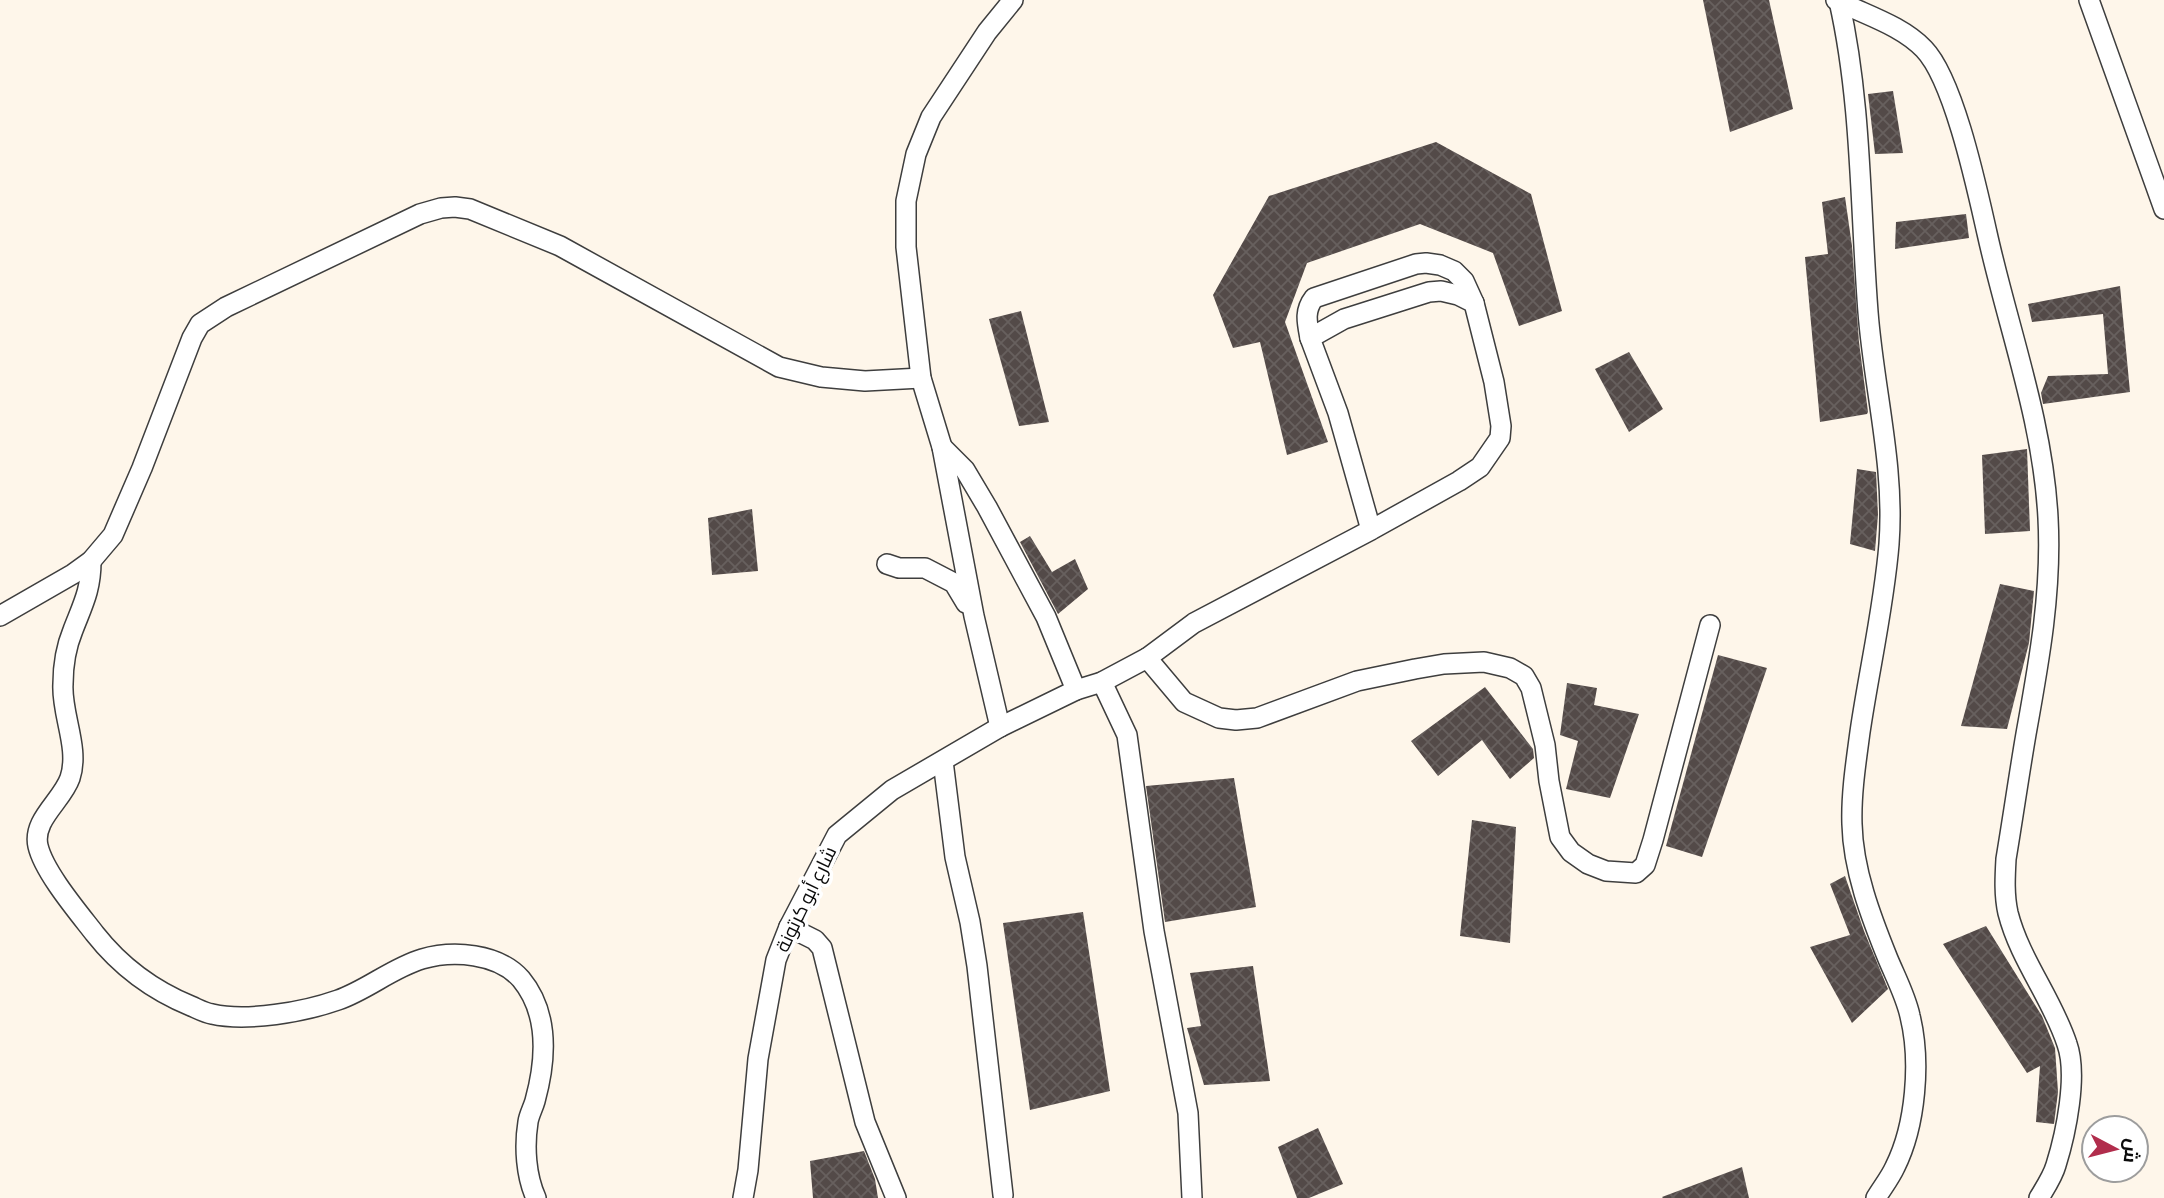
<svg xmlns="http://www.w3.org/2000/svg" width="2164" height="1198" viewBox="0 0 2164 1198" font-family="'Crimson Pro',Cairo,serif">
<defs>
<pattern id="building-cross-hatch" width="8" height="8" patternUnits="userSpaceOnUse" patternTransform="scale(1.75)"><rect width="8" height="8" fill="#534a48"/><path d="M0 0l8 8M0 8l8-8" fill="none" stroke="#67605e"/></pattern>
</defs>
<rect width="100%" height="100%" fill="#fef6ea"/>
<g fill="url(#building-cross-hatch)">
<path d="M1703,0h66l24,109 -63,23z"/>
<path d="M1893,91l10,62 -28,1 -7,-60z"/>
<path d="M1436,142l95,52 31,117 -43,15 -26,-73 -73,-29 -113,39 -22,59 43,120 -41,13 -27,-113 -27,6 -20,-53 56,-99z"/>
<path d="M1845,197l7,49 7,96 9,70 -1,2 -47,8 -15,-165 23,-3 -6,-52z"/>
<path d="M1966,214l3,24 -74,11 1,-27z"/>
<path d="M2120,286l10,106 -87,12 -2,-11 7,-17 60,-2 -5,-60 -71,8 -4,-18z"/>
<path d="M1021,311l28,111 -30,4 -30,-107z"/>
<path d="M1629,352l34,57 -34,23 -34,-63z"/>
<path d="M2027,449l3,82 -45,3 -3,-79z"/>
<path d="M1857,469l19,3 2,43 -3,36 -25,-7z"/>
<path d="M752,509l6,62 -46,4 -4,-57z"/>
<path d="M1030,536l22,36 23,-13 13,30 -30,25 -38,-72z"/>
<path d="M2000,584l34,7 -5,52 -22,86 -46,-3z"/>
<path d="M1718,655l49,13 -65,189 -36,-11z"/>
<path d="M1567,683l30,5 -3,17 45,9 -29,84 -44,-9 12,-48 -18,-6z"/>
<path d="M1485,687l48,62 1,9 -24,21 -28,-39 -44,36 -27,-35z"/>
<path d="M1234,778l22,129 -91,15 -19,-136z"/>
<path d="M1472,820l44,7 -6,116 -50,-7z"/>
<path d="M1845,876l19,55 24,58 -36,34 -42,-76 40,-12 -20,-51z"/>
<path d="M1083,912l27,179 -80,19 -27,-187z"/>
<path d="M1986,926l56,90 13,32 3,44 -4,32 -18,-2 4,-56 -13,7 -84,-129z"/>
<path d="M1253,966l17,115 -66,4 -17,-57 14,-2 -11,-53z"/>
<path d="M1318,1128l25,56 -34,14h-12l-19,-51z"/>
<path d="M864,1151l11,28 3,19h-65l-3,-37z"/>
<path d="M1742,1167l7,31h-86l-1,-1z"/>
</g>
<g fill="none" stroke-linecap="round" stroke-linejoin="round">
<defs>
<g id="minor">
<path d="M1836,0c29,15 65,25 88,49 30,31 53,140 63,184 21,95 56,187 61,285 4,73 -9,144 -22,216 -7,41 -13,83 -20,125 -1,18 -2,36 2,54 12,47 44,85 59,131 11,31 -1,89 -11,121 -3,11 -11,23 -17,33"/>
<path d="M2089,0l75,209"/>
<path d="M1839,1c23,102 21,208 29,311 6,78 27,154 21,232 -5,63 -20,126 -29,188 -4,30 -9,62 -8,92 1,46 19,93 36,135 8,19 18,38 22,57 11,45 6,109 -15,151 -5,11 -13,21 -19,31"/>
<path d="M1310,338c-3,-16 -6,-27 4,-40l102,-34 10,-1 14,2 14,6 10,10 10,22"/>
<path d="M942,447l23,23 22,37 59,110 30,73"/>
<path d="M91,561c0,29 -8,43 -18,69 -7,17 -10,37 -10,54 -2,30 17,64 7,94 -8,23 -38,42 -32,68 6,26 40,66 57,88 26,33 57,56 96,72 7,3 14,7 21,8 35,8 92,-2 126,-14 29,-10 54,-32 84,-41 31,-9 76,-6 99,20 29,35 25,82 14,122 -2,7 -6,14 -7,21 -4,25 -2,54 8,76"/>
<path d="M887,564l12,4h26l29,15 12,20"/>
<path d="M0,616l73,-42 18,-13 22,-26 29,-67 50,-130 8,-14 26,-17 194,-93 21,-6 14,-1 15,2 90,37 219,121 42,10 44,4 56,-3"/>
<path d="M1147,658l47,-35 177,-93 88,-49 21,-14 20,-29 1,-12 -7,-44 -20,-79 -16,-8 -17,-4 -12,1 -85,27 -34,19 28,75 33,117"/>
<path d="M1102,682l25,53 27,196 34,182 4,85"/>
<path d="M1000,727l-26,-111 -32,-169 -21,-69 -15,-131v-46l10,-47 15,-37 56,-85 26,-32"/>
<path d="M943,761l12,96 15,65 7,44 26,229"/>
<path d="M789,927l26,13 7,8 43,174 31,76"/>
<path d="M743,1198l5,-28 10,-111 18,-99 13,-33 48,-92 55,-45 108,-63 76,-37 26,-8 45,-24 37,44 35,16 17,2 21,-2 100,-37 58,-12 29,-5 40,-2 26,6 14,8 7,12 14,57 4,36 11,56 11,15 17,12 18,7 30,2 9,-8 8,-25 57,-215"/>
</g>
</defs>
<use href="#minor" stroke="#3e3e3e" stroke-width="22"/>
<use href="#minor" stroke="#fff" stroke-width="19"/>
</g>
<g text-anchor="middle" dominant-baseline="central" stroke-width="7" stroke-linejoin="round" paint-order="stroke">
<g font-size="19" fill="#0b0b0b" stroke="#fff">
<text transform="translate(806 899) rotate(-64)">شارع أبو كرتونة</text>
</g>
</g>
<g transform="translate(2115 1149) rotate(97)"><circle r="33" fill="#ffffff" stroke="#9d9d9d" stroke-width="2"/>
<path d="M0-5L12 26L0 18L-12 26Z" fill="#b12d4c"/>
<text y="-10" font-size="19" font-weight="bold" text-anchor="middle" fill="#0b0b0b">ش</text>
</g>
</svg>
